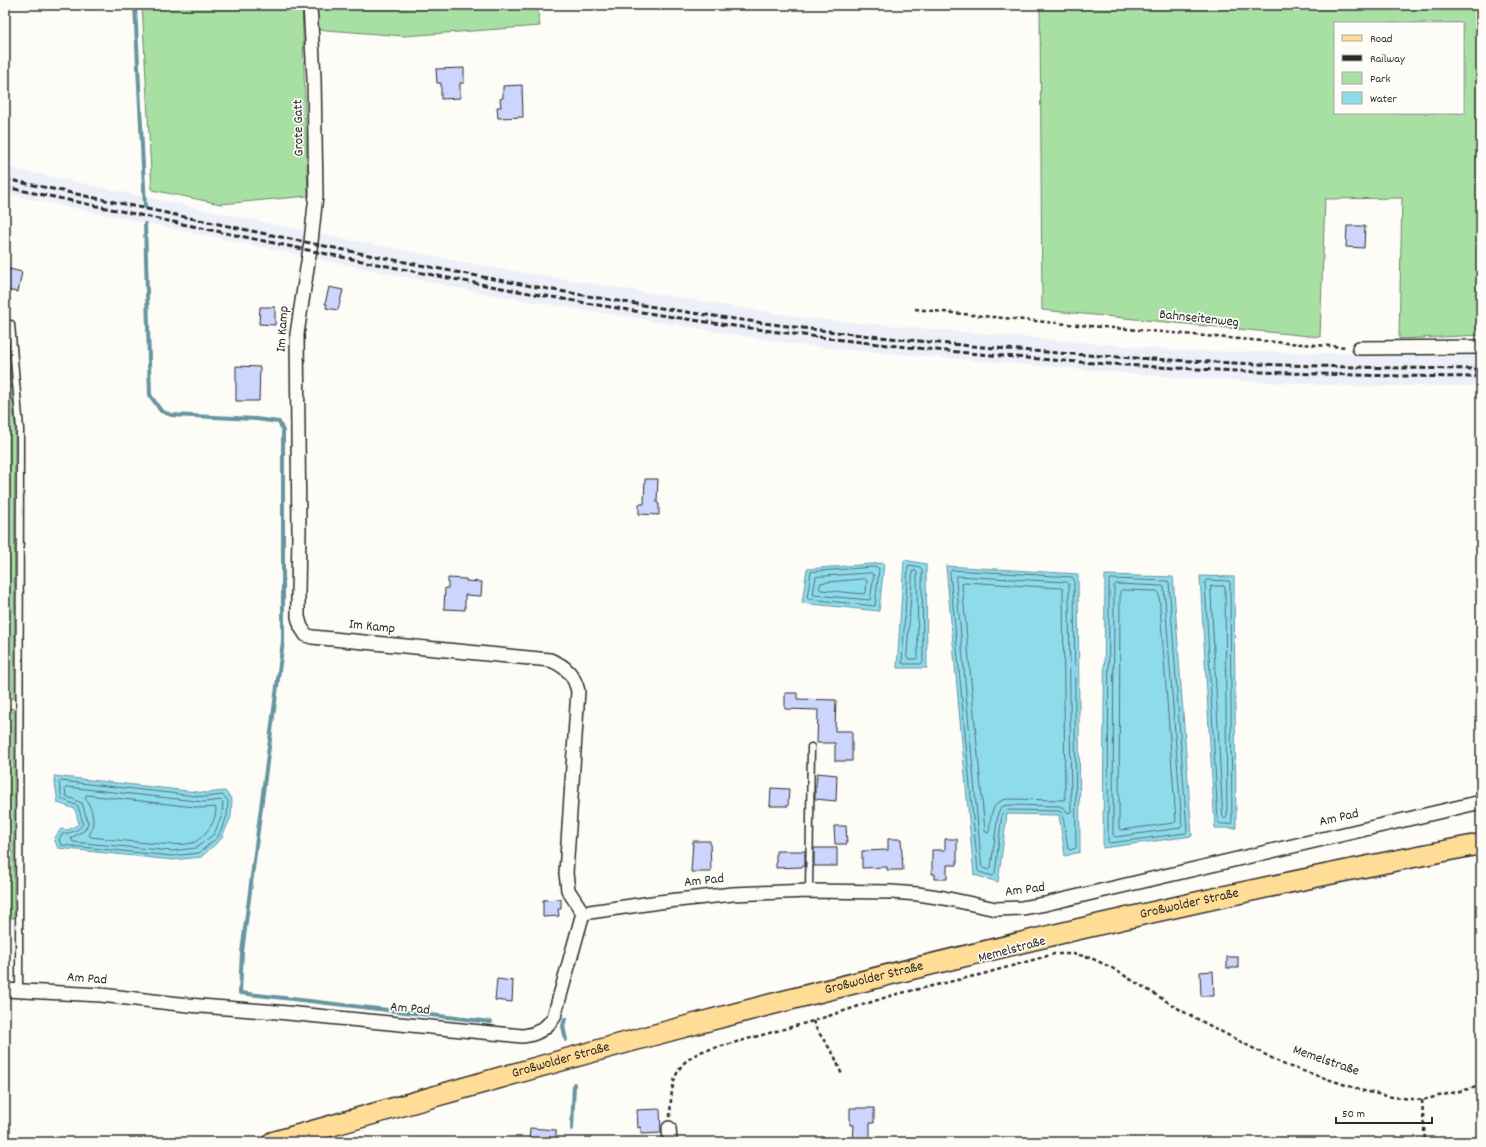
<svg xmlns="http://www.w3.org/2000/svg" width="1486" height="1147" viewBox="0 0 1486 1147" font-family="Dekko,sans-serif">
<rect width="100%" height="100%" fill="#fdfcf7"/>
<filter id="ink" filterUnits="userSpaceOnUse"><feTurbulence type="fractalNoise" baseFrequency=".025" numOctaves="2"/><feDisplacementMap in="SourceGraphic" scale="8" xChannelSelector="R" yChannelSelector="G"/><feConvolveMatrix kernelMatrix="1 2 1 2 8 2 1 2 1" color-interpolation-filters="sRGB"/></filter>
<g filter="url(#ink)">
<path fill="#eef0f9" d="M5,167l315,67 175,34 310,50 378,33 298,4v31h-134l-164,-8 -378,-32 -313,-51 -487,-101z"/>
<g fill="#a8e0a4" stroke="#6a8668" fill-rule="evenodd">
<path d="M142,5h160l6,191 -87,8 -69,-14z"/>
<path d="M314,5h223l3,21 -136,10 -90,-7z"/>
<path d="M1040,5h441v330l-82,4 3,-141 -77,1 -5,138 -278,-27zM1335,23h128v90h-128z"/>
<path d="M5,329l10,97 -1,273 -9,-2z"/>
<path d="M5,707l9,2v209h-9z"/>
</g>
<g fill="#8edbec" stroke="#66959f">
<path d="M904,560l22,4 1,104h-30z"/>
<path d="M884,563l-5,48 -77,-8 5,-34z"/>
<path d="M946,566l132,8 2,278 -15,4 -6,-41 -52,-1 -9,68 -24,-7z"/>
<path d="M1105,575l68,2 19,259 -89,12z"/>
<path d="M1200,576l34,1 2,251h-21z"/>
<path d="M54,776l152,17 19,-2 7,8 -1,18 -10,22 -20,18 -28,3 -115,-12 -4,-9 7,-10 7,1 11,-6 -4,-15 -17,-6z"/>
</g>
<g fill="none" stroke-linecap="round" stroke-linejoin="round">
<g stroke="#537178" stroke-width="1">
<path d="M909,565l11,2 2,2 1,93 -2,2h-18l-1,-2 6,-95z"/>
<path d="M877,567l2,2 -4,37 -66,-7 -2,-1 4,-26z"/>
<path d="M952,570l120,7 2,2 2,269 -6,2 -2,-1 -5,-34 -3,-4 -54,-1 -4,4 -7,60 -2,2 -14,-4 -1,-1 -28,-298z"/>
<path d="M913,571h3l1,2 1,84 -2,2h-7l-2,-2z"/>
<path d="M871,573l3,2 -4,25 -56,-5 -1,-1 3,-17z"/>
<path d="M956,576l111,6 2,2 2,228 -3,1 -4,-5 -5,-2 -52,-1 -6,2 -3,6 -7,55 -2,2 -7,-3z"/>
<path d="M865,579l2,2 -1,11 -2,2 -43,-4 -2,-2 2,-5z"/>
<path d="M1111,579l56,2 2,1 18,249 -1,2 -76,10 -2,-1 1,-261z"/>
<path d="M1207,580l22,1 1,2 2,239 -1,2h-11l-2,-2 -13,-239z"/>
<path d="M965,582l96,6 2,1 2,210 -2,1 -55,-1c-18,2 -17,19 -19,33l-2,1 -2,-2 -23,-247z"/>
<path d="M1116,584l46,2 2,1 18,239 -2,2 -65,9 -2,-2 1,-249z"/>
<path d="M1211,586h13l1,2 2,229 -2,2 -2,-2z"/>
<path d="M1122,590l35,1 2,2 17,228 -2,2 -53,7 -2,-2 1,-236z"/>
<path d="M61,781l145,16 17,-2 5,6 -1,15 -9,21 -19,16 -27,3 -111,-11 -2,-6 3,-5c8,-1 18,-3 21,-11l-5,-17 -16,-7 -3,-16z"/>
<path d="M67,787l138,15 16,-2 2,2 -1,13 -8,19 -18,14 -24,3 -99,-9 -2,-4 14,-8 3,-7 -6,-20 -16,-7 -1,-7z"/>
<path d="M87,795l117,13 11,-1 1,2c0,13 -10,26 -21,33 -13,7 -85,-3 -104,-5l-2,-2c7,-11 4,-27 -4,-37z"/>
</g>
<g stroke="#66959f" stroke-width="4">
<path d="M135,5l10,202"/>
<path d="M145,224l5,171 11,16 10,4 85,4 23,3 4,9v210l-41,311 -2,41 251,29"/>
<path d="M565,1019l-2,7 3,14"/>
<path d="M572,1129l2,-45"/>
</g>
</g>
<g fill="#cbd5fd" stroke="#2b2b2b">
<path d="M464,68v15h-4v15l-19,1v-16h-4l-1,-14z"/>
<path d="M522,85l1,32 -25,1 -1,-11h4l-1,-8 3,-1v-12z"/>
<path d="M1347,226h18l-1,22 -18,-1z"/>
<path d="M5,268l17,4 -4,20 -13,-2z"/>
<path d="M329,287l14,3 -5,20 -12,-2 1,-4h-2z"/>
<path d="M260,307h15v18l-16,-1z"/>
<path d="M236,366l24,1 -1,34h-23z"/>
<path d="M645,479h13l-1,24 2,1v11l-20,-1v-10h5z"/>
<path d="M448,578l18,1v2l16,1 -1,14 -16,-1v15l-21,-1 1,-21h3z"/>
<path d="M785,693h12v6l39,1 -1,31h17v30h-17v-18h-18l1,-33 -33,-1z"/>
<path d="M817,773l20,2 -1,26 -21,-2v-13h1z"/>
<path d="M771,788l18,1 -1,17h-18z"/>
<path d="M834,826h12l1,18h-12z"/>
<path d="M888,839h13l2,31h-16v-3l-25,1v-17l26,-1z"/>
<path d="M945,839h12v26h-10v14h-12v-5h-3v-24h13z"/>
<path d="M693,841h17l1,31h-20z"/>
<rect x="814" y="848" width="23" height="18"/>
<path d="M776,851h29v15h-3v1l-26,1z"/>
<path d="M561,899v10h-3l1,7 -16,1v-17z"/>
<rect x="1227" y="957" width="11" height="11"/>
<path d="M1213,971l1,25h-13l-1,-24z"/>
<path d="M497,979l16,2 -1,21 -17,-2z"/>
<path d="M850,1108h24v15h-4v19h-17l1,-17h-4z"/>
<path d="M660,1109l1,24 -20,1v-7l-3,1 -1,-18z"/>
<path d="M530,1128l26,2v12h-27z"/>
</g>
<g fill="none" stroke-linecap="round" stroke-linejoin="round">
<defs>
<g id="service">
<path d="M11,324l9,105 -1,562"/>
<path d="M809,891l2,-144"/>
</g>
<g id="minor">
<path d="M310,5l4,73 2,117 -5,47 -14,92 2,198 -1,62v23l3,10 5,8 6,2 238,23c16,6 24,15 28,31l-12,182 2,17 15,23"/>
<path d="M1359,348l122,-1"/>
<path d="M583,913l76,-11 74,-8 76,-3 82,1 27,2 26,4 52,11 26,-1 23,-4 436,-102"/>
<path d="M5,990l96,5 87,10 89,7 245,24c14,-1 24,-7 32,-19l29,-104"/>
<path d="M669,1128l1,14"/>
</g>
<g id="primary">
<path id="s1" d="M273,1142c141,-39 281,-81 422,-118 260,-68 522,-130 786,-180"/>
</g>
</defs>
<use href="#service" stroke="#2b2b2b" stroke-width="9"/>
<use href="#minor" stroke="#2b2b2b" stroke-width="16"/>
<use href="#primary" stroke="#2b2b2b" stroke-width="23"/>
<g stroke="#2b2b2b" stroke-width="2.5" stroke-dasharray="4 3" stroke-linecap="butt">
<path d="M915,309c75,8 149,15 224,21 69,6 138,13 208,17"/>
<path d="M813,1021l4,9 17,25 8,20"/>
<path d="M1422,1100l3,42"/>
<path d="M670,1117c1,-18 1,-41 14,-54 4,-4 11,-8 16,-11l113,-31 80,-26 90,-21 71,-20h19l16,3 23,11 72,44 101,53 79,26 28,6 30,3 59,-14"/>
</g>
<use href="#service" stroke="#fdfcf7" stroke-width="6"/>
<use href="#minor" stroke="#fdfcf7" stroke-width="13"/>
<use href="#primary" stroke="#ffdd96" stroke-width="20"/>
<g stroke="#2b2b2b" stroke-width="3" stroke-dasharray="6 3" stroke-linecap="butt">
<path d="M5,179c220,46 440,95 662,130 269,42 542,58 814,60"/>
<path d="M5,187c220,45 440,95 662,129 270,42 541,59 814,61"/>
</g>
</g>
</g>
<g text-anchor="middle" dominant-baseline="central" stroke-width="3.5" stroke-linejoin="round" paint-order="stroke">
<g font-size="14" fill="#2b2b2b" stroke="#fdfcf7">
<text transform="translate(299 128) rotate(-91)">Grote Gatt</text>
<text transform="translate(1199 319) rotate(6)">Bahnseitenweg</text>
<text transform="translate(283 329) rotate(-86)">Im Kamp</text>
<text transform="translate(372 627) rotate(6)">Im Kamp</text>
<text transform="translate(1339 818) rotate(-13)">Am Pad</text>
<text transform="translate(704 881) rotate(-6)">Am Pad</text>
<text transform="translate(1025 890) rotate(-7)">Am Pad</text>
<text stroke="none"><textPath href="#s1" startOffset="947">Großwolder Straße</textPath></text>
<text transform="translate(1012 950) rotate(-15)">Memelstraße</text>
<text transform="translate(87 979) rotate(4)">Am Pad</text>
<text stroke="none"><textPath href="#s1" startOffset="623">Großwolder Straße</textPath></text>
<text transform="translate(410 1009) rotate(5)">Am Pad</text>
<text stroke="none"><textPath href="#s1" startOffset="299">Großwolder Straße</textPath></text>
<text transform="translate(1326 1061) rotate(19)">Memelstraße</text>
</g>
</g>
<rect width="1486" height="1147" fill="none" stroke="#fdfcf7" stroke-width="20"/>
<rect x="10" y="10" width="1466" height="1127" fill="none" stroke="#2b2b2b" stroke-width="1.5" filter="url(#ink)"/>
<rect x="1334" y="22" width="130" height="92" fill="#fdfcf7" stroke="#a9a8a5"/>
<rect x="1342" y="35" width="20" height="6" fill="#ffdd96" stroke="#a9a8a5"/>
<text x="1370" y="42" font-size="12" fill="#2b2b2b">Road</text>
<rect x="1342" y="55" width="20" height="6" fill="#2b2b2b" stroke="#a9a8a5"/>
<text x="1370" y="62" font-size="12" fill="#2b2b2b">Railway</text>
<rect x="1342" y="72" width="20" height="12" fill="#a8e0a4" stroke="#a9a8a5"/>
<text x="1370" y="82" font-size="12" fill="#2b2b2b">Park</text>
<rect x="1342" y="92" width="20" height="12" fill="#8edbec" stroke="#a9a8a5"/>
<text x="1370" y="102" font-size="12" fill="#2b2b2b">Water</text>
<path d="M1336 1117v6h96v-6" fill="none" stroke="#2b2b2b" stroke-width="2"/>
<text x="1342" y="1117" font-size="12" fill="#2b2b2b" stroke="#fdfcf7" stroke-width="3" paint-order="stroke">50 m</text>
</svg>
